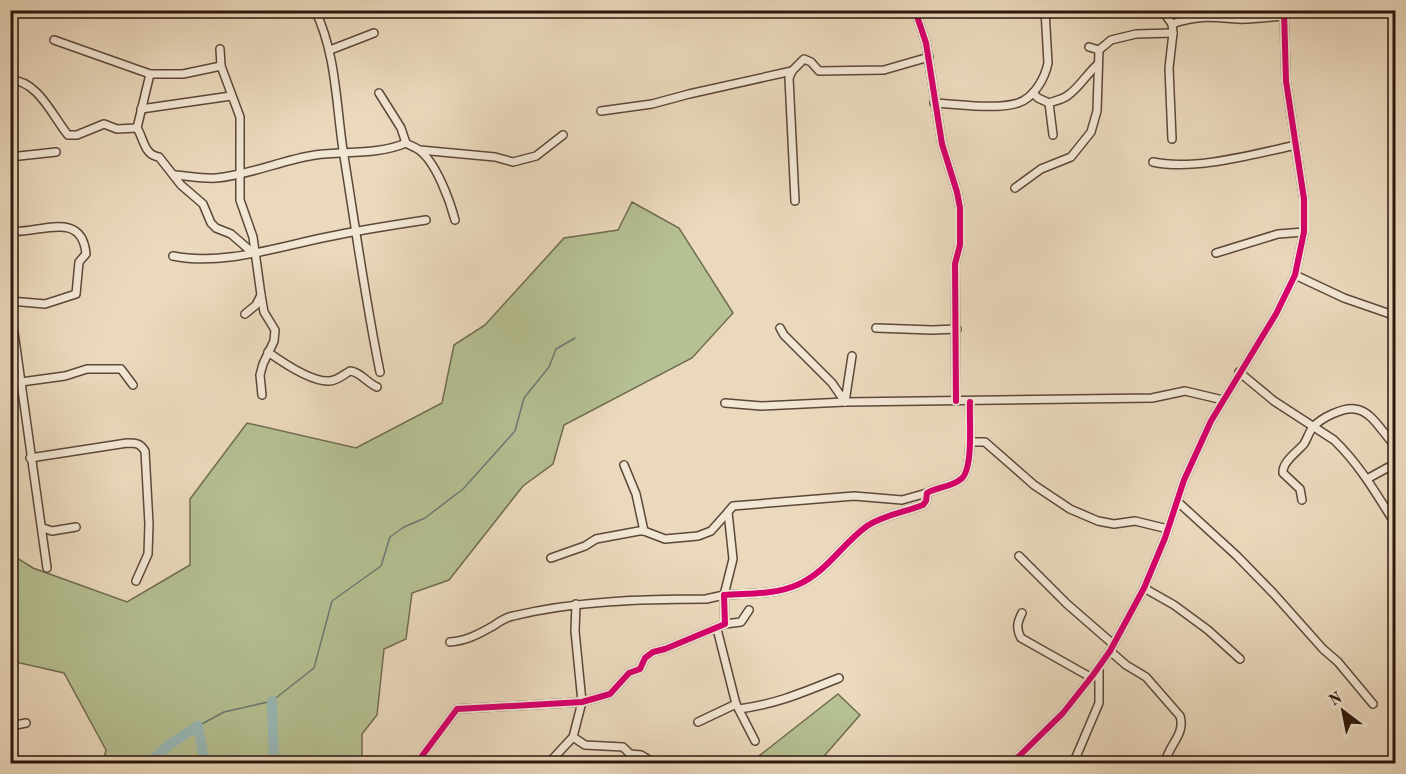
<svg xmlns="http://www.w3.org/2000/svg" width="1406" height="774" viewBox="0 0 1406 774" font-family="'Old Standard TT',serif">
<rect width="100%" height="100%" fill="#ebd9bd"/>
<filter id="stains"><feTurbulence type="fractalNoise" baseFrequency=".00333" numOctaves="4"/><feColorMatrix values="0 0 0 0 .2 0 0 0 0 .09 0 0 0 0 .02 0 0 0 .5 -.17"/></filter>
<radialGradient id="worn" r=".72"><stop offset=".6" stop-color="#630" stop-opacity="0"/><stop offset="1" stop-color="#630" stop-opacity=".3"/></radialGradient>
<g fill="#b5c093" stroke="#706c50" stroke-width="1.5">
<path d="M632,202l47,26 54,85 -41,45 -128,67 -11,39 -30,22 -74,94 -37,13 -6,46 -22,10 -7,66 -15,19v29h-259l3,-13 -42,-77 -53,-12v-107l22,14 94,34 63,-37v-66l57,-76 109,25 86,-45 12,-58 31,-20 79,-87 54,-8z"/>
<path d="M838,694l22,21 -42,48h-68z"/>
</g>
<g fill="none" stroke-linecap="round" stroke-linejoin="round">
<path stroke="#6d7874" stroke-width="1.5" d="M198,726l26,-14 48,-11 42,-33 18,-67 49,-35 9,-29 14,-10 21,-9 38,-29 52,-58 9,-33 25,-31 7,-18 19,-11"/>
<g stroke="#99b9b8" stroke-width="10">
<path d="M272,701l2,63"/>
<path d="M148,764l22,-20 28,-18 7,38"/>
</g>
<defs>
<g id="minor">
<path d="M315,10c21,43 21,93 28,140 12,74 22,149 37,222"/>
<path d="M577,10l1,3"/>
<path d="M915,10l11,33 16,101 15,48 3,16v37l-5,19 1,137"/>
<path d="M1162,10l10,14 1,9 -4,35 3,71"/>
<path d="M1172,24c26,-9 39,-7 65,-5 15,1 32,-2 47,-3"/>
<path d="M54,40l96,34h33l38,-8"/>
<path d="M220,49l1,17 19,51v83l13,37 8,58"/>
<path d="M330,50l44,-17"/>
<path d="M1099,50l12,-10 25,-6 37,-1"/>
<path d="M10,80c28,0 43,37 58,55h9l27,-11 13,5 20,-1c7,11 7,27 22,29l22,28 22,19 8,19 5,5 15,6 22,19"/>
<path d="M379,93l22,35 5,15c4,3 10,4 13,7 17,12 31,51 36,70"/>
<path d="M1033,93l5,5 11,5c5,-2 12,-3 18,-7 11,-7 20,-22 30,-31"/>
<path d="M934,103c25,1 61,7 84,0 16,-5 27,-25 30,-40l-3,-53"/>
<path d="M1049,103l4,32"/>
<path d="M141,109l90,-13"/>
<path d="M601,111l51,-7 37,-10 103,-23"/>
<path d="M137,128l13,-54"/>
<path d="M420,150l75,7 18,5 23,-6 27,-21"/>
<path d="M10,157l46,-5"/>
<path d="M1153,162c41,9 102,-8 143,-17"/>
<path d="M175,175c14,1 28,4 41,3 34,-3 66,-18 99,-23 30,-4 63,0 91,-12"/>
<path d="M1015,188l26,-19 30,-12 20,-25 6,-21 2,-61 -10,-3"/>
<path d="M795,201l-6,-123 3,-7 12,-12 7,3 8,9 65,-1 45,-13"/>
<path d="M10,231c26,4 72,-23 76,23l-7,8 -3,32 -31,10 -35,-3"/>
<path d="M1216,253l62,-19 26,-2"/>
<path d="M173,256c50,10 104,-9 154,-19 33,-7 66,-12 99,-17"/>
<path d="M1395,258l1,1"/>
<path d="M1295,275l49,23 52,18"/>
<path d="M10,304l37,264"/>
<path d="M245,314l11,-9 5,-10 3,17 11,18 -1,11 -11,23 -3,11 2,20"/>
<path d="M780,328l4,7 48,48 13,19"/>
<path d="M876,328l56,2 25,-1"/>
<path d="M268,352c14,10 43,30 61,29 8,0 14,-6 21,-10 11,1 17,12 27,16"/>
<path d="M1239,372l35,29 60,39c26,25 43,55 62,85"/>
<path d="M21,382l44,-6 22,-7h34l12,16"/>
<path d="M845,402l7,-46"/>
<path d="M725,403l36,3 84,-4 307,-4 33,-7 38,9"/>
<path d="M971,442h14l49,43 36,24 28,12 16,3 21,-3 33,8"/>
<path d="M30,458l97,-15c9,0 13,0 18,8l4,73 -1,30 -12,27"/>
<path d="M624,465l12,29 8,37"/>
<path d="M1367,479l29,-16"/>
<path d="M1302,500l-2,-11 -17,-16c-1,-11 14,-21 21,-29 3,-5 5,-12 9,-17 8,-9 30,-20 42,-18 18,2 28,26 41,37"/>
<path d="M1178,502l59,54 37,38 49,55 15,13 35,42"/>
<path d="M43,528l9,3 24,-4"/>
<path d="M1019,556l48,48 46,40"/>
<path d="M551,558l34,-12 11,-7 43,-8h5l21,8 33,-3 13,-5 17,-19"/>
<path d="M1144,588l30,17 34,25 32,29"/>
<path d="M1022,613c-5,10 -6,15 -1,25l71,40"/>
<path d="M725,624l16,-2 8,-12"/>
<path d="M717,629l19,75 19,37"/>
<path d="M450,642c16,-1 29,-8 43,-16 6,-4 13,-9 20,-10 62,-15 129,-17 193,-17l18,-4 9,-36 -5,-47 5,-6 121,-10 48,4 25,-7"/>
<path d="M1110,651l16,14 20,12 34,39c6,19 -13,30 -15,48"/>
<path d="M739,709c38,-5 65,-17 100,-31"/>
<path d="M698,722l38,-18"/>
<path d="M10,726l16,-3"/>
<path d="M573,737l12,8 38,2 7,7 11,1 15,9"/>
<path d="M416,764l41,-55 125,-7 28,-8 19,-21 11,-4 5,-11 8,-6 12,-3 60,-25 -1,-29c25,-2 50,0 73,-10 29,-12 45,-41 70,-59 16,-11 38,-14 56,-21l3,-4 1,-8c10,-6 25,-6 34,-14 13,-10 8,-61 9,-77"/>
<path d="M548,764l25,-27 9,-35 -7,-71 1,-27"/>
<path d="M1011,764l52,-51 30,-38 17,-24 34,-63 21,-50 19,-58 27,-59 65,-107 19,-39 9,-43v-33l-18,-118 -2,-71"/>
<path d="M1073,764l26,-61v-36"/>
</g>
</defs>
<use href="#minor" stroke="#5c4839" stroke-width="10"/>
<use href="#minor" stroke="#f2e6d4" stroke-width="7"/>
<defs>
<g id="cycleway">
<path d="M915,10l11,33 16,101 15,48 3,16v37l-5,19 1,137"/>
<path d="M416,764l41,-55 125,-7 28,-8 19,-21 11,-4 5,-11 8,-6 12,-3 60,-25 -1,-29c25,-2 50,0 73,-10 29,-12 45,-41 70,-59 16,-11 38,-14 56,-21l3,-4 1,-8c10,-6 25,-6 34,-14 13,-10 8,-61 9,-77"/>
<path d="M1011,764l52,-51 30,-38 17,-24 34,-63 21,-50 19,-58 27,-59 65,-107 19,-39 9,-43v-33l-18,-118 -2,-71"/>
</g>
</defs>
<use href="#cycleway" stroke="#f2e6d4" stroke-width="10"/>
<use href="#cycleway" stroke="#d6006c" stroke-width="6"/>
</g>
<rect width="1406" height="774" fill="none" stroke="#ebd9bd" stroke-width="36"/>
<rect x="12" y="12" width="1382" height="750" fill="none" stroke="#2c170d" stroke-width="3"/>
<rect x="18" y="18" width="1370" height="738" fill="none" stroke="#2c170d" stroke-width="1.5"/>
<g transform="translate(1343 711) rotate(328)" stroke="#f2e6d4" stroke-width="4.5" paint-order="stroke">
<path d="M0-4.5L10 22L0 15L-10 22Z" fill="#2c170d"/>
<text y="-9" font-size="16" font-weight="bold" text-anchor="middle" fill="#2c170d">N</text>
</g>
<rect width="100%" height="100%" filter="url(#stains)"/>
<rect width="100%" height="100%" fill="url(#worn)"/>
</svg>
